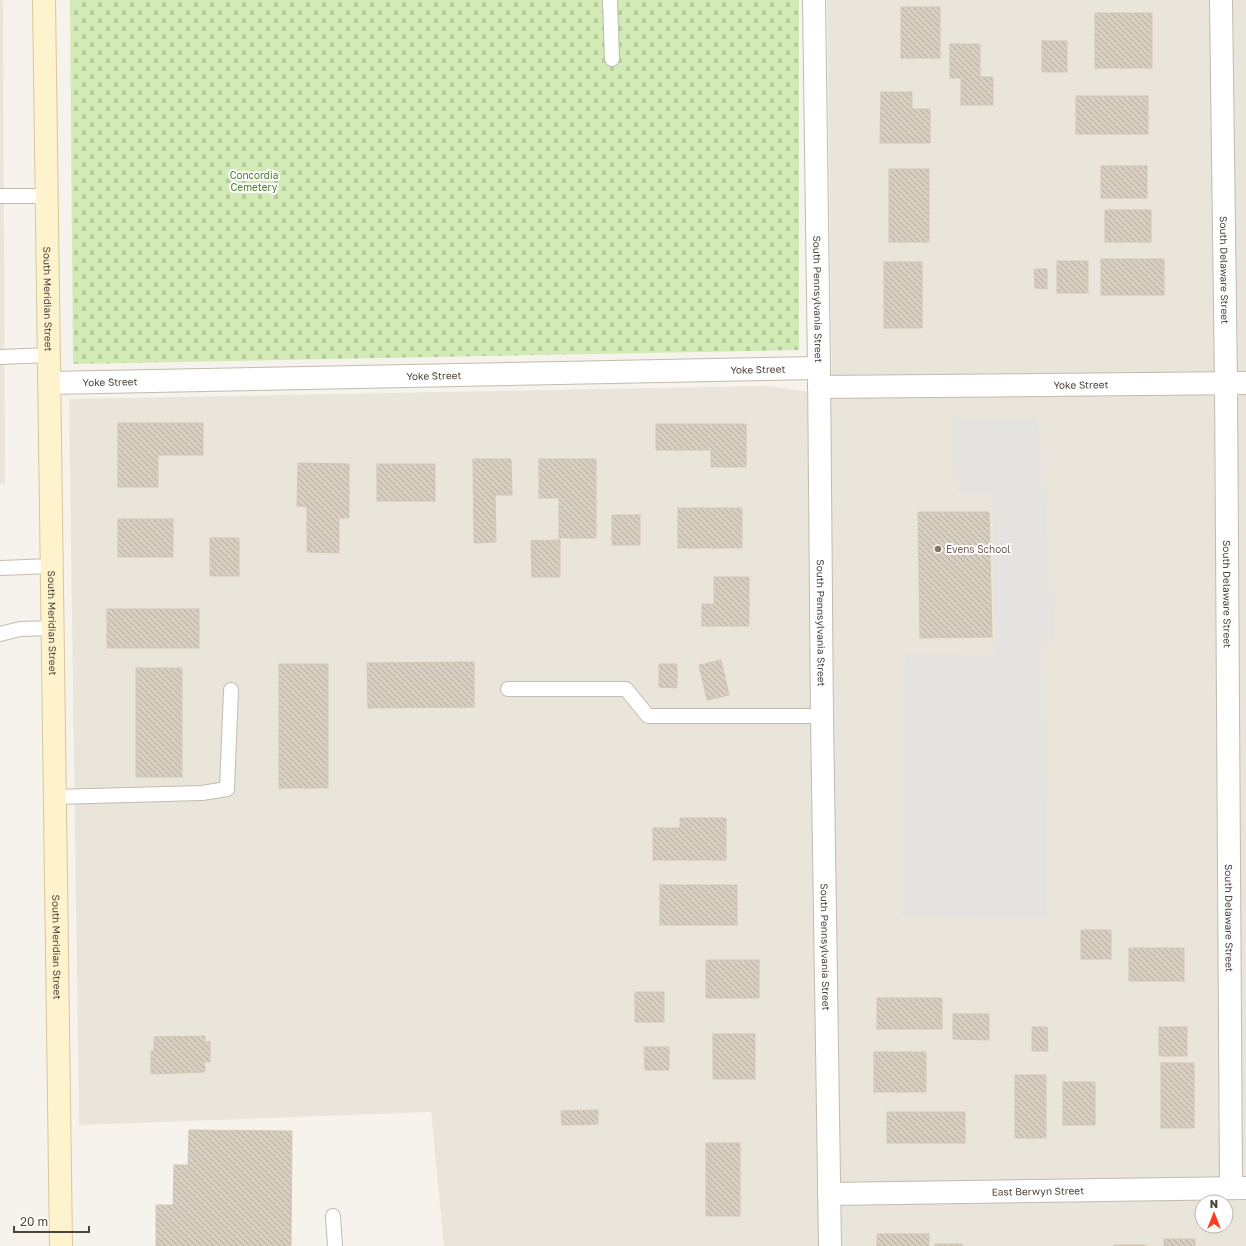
<svg xmlns="http://www.w3.org/2000/svg" width="1246" height="1246" viewBox="0 0 1246 1246" font-family="'Golos Text',sans-serif">
<defs>
<pattern id="cemetery-stones" width="16" height="16" patternUnits="userSpaceOnUse"><rect width="16" height="16" fill="#d2eab5"/><path d="M2 7V4a2 2 0 0 1 4 0v3zM10 15v-3a2 2 0 0 1 4 0v3z" fill="#b6ca9c"/></pattern>
<pattern id="building-back-hatch" width="6" height="6" patternUnits="userSpaceOnUse"><rect width="6" height="6" fill="#d8cfc1"/><path d="M-1 5l2 2M0 0l6 6M5-1l2 2" fill="none" stroke="#b1aa9e"/></pattern>
</defs>
<rect width="100%" height="100%" fill="#f6f3ec"/>
<g fill="#eae5da" fill-rule="evenodd">
<path d="M0,0h3l2,485 -5,-1z"/>
<path d="M827,0h419v1246h-802l-13,-134 -352,13 -10,-726 698,-13 65,9zM1202,1202h24v24h-24z"/>
</g>
<path fill="url(#cemetery-stones)" d="M70,0h729v350l-726,14z"/>
<path fill="#e5e3e0" d="M955,418l83,1 17,219 -13,7 5,273 -146,-2 4,-262 76,1 12,-3 3,-6 -4,-151h-30l-5,-5z"/>
<g fill="url(#building-back-hatch)" stroke="#d3c7b4">
<rect x="901" y="7" width="39" height="51"/>
<rect x="1095" y="13" width="57" height="55"/>
<rect x="1042" y="41" width="25" height="31"/>
<path d="M950,44h30v33h13v28h-32v-27h-11z"/>
<path d="M881,92h31v17h18v34h-50z"/>
<rect x="1076" y="96" width="72" height="38"/>
<rect x="1101" y="166" width="46" height="32"/>
<rect x="889" y="169" width="40" height="73"/>
<rect x="1105" y="210" width="46" height="32"/>
<rect x="1101" y="259" width="63" height="36"/>
<rect x="1057" y="261" width="31" height="32"/>
<rect x="884" y="262" width="38" height="66"/>
<path d="M1034,269h13v20l-12,-1z"/>
<path d="M118,423h85v32h-45v32h-40z"/>
<path d="M656,424h90v43h-35v-17h-55z"/>
<path d="M473,459h38l1,36h-17l1,47 -22,1z"/>
<path d="M539,459h57v79h-37v-40h-20z"/>
<path d="M298,463l51,1v54h-10v35l-32,-1v-45l-10,-1z"/>
<rect x="377" y="464" width="58" height="37"/>
<rect x="678" y="508" width="64" height="40"/>
<path d="M918,512h71l3,125 -72,1z"/>
<rect x="612" y="515" width="28" height="30"/>
<rect x="118" y="519" width="55" height="38"/>
<rect x="210" y="538" width="29" height="38"/>
<path d="M560,540v37h-28l-1,-36z"/>
<path d="M714,577h35v49h-47v-22h12z"/>
<rect x="107" y="609" width="92" height="39"/>
<path d="M721,660l8,35 -22,5 -8,-35z"/>
<path d="M474,662v45l-106,1 -1,-45z"/>
<rect x="279" y="664" width="49" height="124"/>
<path d="M659,664h18v24l-18,-1z"/>
<rect x="136" y="668" width="46" height="109"/>
<path d="M680,818h46v42h-73v-32h27z"/>
<rect x="660" y="885" width="77" height="40"/>
<rect x="1081" y="930" width="30" height="29"/>
<rect x="1129" y="948" width="55" height="33"/>
<rect x="706" y="960" width="53" height="38"/>
<rect x="635" y="992" width="29" height="30"/>
<rect x="877" y="998" width="65" height="31"/>
<path d="M953,1014h36v26l-36,-1z"/>
<path d="M1032,1027h15l1,24h-16z"/>
<rect x="1159" y="1027" width="28" height="29"/>
<rect x="713" y="1034" width="42" height="45"/>
<path d="M205,1036v6h5v20h-6l1,10 -54,2v-23h3v-14z"/>
<path d="M644,1047h25v23h-24z"/>
<rect x="874" y="1052" width="52" height="40"/>
<rect x="1161" y="1063" width="33" height="65"/>
<rect x="1015" y="1075" width="31" height="63"/>
<rect x="1063" y="1082" width="32" height="43"/>
<path d="M598,1110v14l-36,1 -1,-14z"/>
<rect x="887" y="1112" width="78" height="31"/>
<path d="M189,1130l103,1 -1,115h-135v-41h17l1,-40h14z"/>
<rect x="706" y="1143" width="34" height="73"/>
<rect x="877" y="1234" width="52" height="12"/>
<rect x="1164" y="1239" width="31" height="7"/>
<rect x="935" y="1244" width="27" height="2"/>
<rect x="1114" y="1245" width="32" height="1"/>
</g>
<g fill="none" stroke-linecap="round" stroke-linejoin="round">
<defs>
<g id="service">
<path d="M610,0l2,59"/>
<path d="M0,196h47"/>
<path d="M0,357l49,-2"/>
<path d="M0,568l52,-2"/>
<path d="M0,634l20,-5 33,-1"/>
<path d="M508,689h118l22,27h174"/>
<path d="M55,797l147,-4 25,-4 4,-99"/>
<path d="M333,1216l2,30"/>
</g>
<g id="minor">
<path id="s1" d="M814,0l5,368 3,348 8,530"/>
<path id="s2" d="M1221,0l5,384 5,804"/>
<path id="s3" d="M49,383l770,-15"/>
<path id="s4" d="M819,387l427,-4"/>
<path id="s5" d="M829,1194l417,-6"/>
</g>
<g id="secondary">
<path id="s6" d="M44,0l17,1246"/>
</g>
</defs>
<use href="#service" stroke="#c2bbae" stroke-width="16"/>
<use href="#minor" stroke="#c2bbae" stroke-width="24"/>
<use href="#secondary" stroke="#d6c79b" stroke-width="24"/>
<use href="#service" stroke="#fff" stroke-width="14"/>
<use href="#minor" stroke="#fff" stroke-width="22"/>
<use href="#secondary" stroke="#fff3cd" stroke-width="22"/>
</g>
<circle fill="#8d6e63" stroke="#fff" stroke-width="1.5" cx="938" cy="549" r="4"/>
<g text-anchor="middle" dominant-baseline="central" stroke-width="4" stroke-linejoin="round" paint-order="stroke">
<g font-size="10" fill="#4a7f2a" stroke="#fff">
<text x="254" y="175">Concordia<tspan x="254" dy="12">Cemetery</tspan></text>
</g>
<g font-size="10" fill="#4b4439" stroke="#fff">
<text stroke="none"><textPath href="#s2" startOffset="270">South Delaware Street</textPath></text>
<text stroke="none"><textPath href="#s6" startOffset="299">South Meridian Street</textPath></text>
<text stroke="none"><textPath href="#s1" startOffset="299">South Pennsylvania Street</textPath></text>
<text stroke="none"><textPath href="#s3" startOffset="709">Yoke Street</textPath></text>
<text stroke="none"><textPath href="#s3" startOffset="385">Yoke Street</textPath></text>
<text stroke="none"><textPath href="#s3" startOffset="61">Yoke Street</textPath></text>
<text stroke="none"><textPath href="#s4" startOffset="262">Yoke Street</textPath></text>
<text stroke="none"><textPath href="#s2" startOffset="594">South Delaware Street</textPath></text>
<text stroke="none"><textPath href="#s6" startOffset="623">South Meridian Street</textPath></text>
<text stroke="none"><textPath href="#s1" startOffset="623">South Pennsylvania Street</textPath></text>
<text stroke="none"><textPath href="#s2" startOffset="918">South Delaware Street</textPath></text>
<text stroke="none"><textPath href="#s6" startOffset="947">South Meridian Street</textPath></text>
<text stroke="none"><textPath href="#s1" startOffset="947">South Pennsylvania Street</textPath></text>
<text stroke="none"><textPath href="#s5" startOffset="209">East Berwyn Street</textPath></text>
</g>
<g font-size="10" fill="#785e54" stroke="#fff" text-anchor="start">
<text x="946" y="549">Evens School</text>
</g>
</g>
<g transform="translate(1214 1214)"><circle r="19" fill="#ffffff" stroke="#b7b4b0"/>
<path d="M0-3L7 15L0 10L-7 15Z" fill="#fc3f1d"/>
<text y="-6" font-size="11" font-weight="bold" text-anchor="middle" fill="#4b4439">N</text>
</g>
<path d="M14 1226v6h75v-6" fill="none" stroke="#4b4439" stroke-width="2"/>
<text x="20" y="1226" font-size="12" fill="#4b4439" stroke="#ffffff" stroke-width="3" paint-order="stroke">20 m</text>
</svg>
